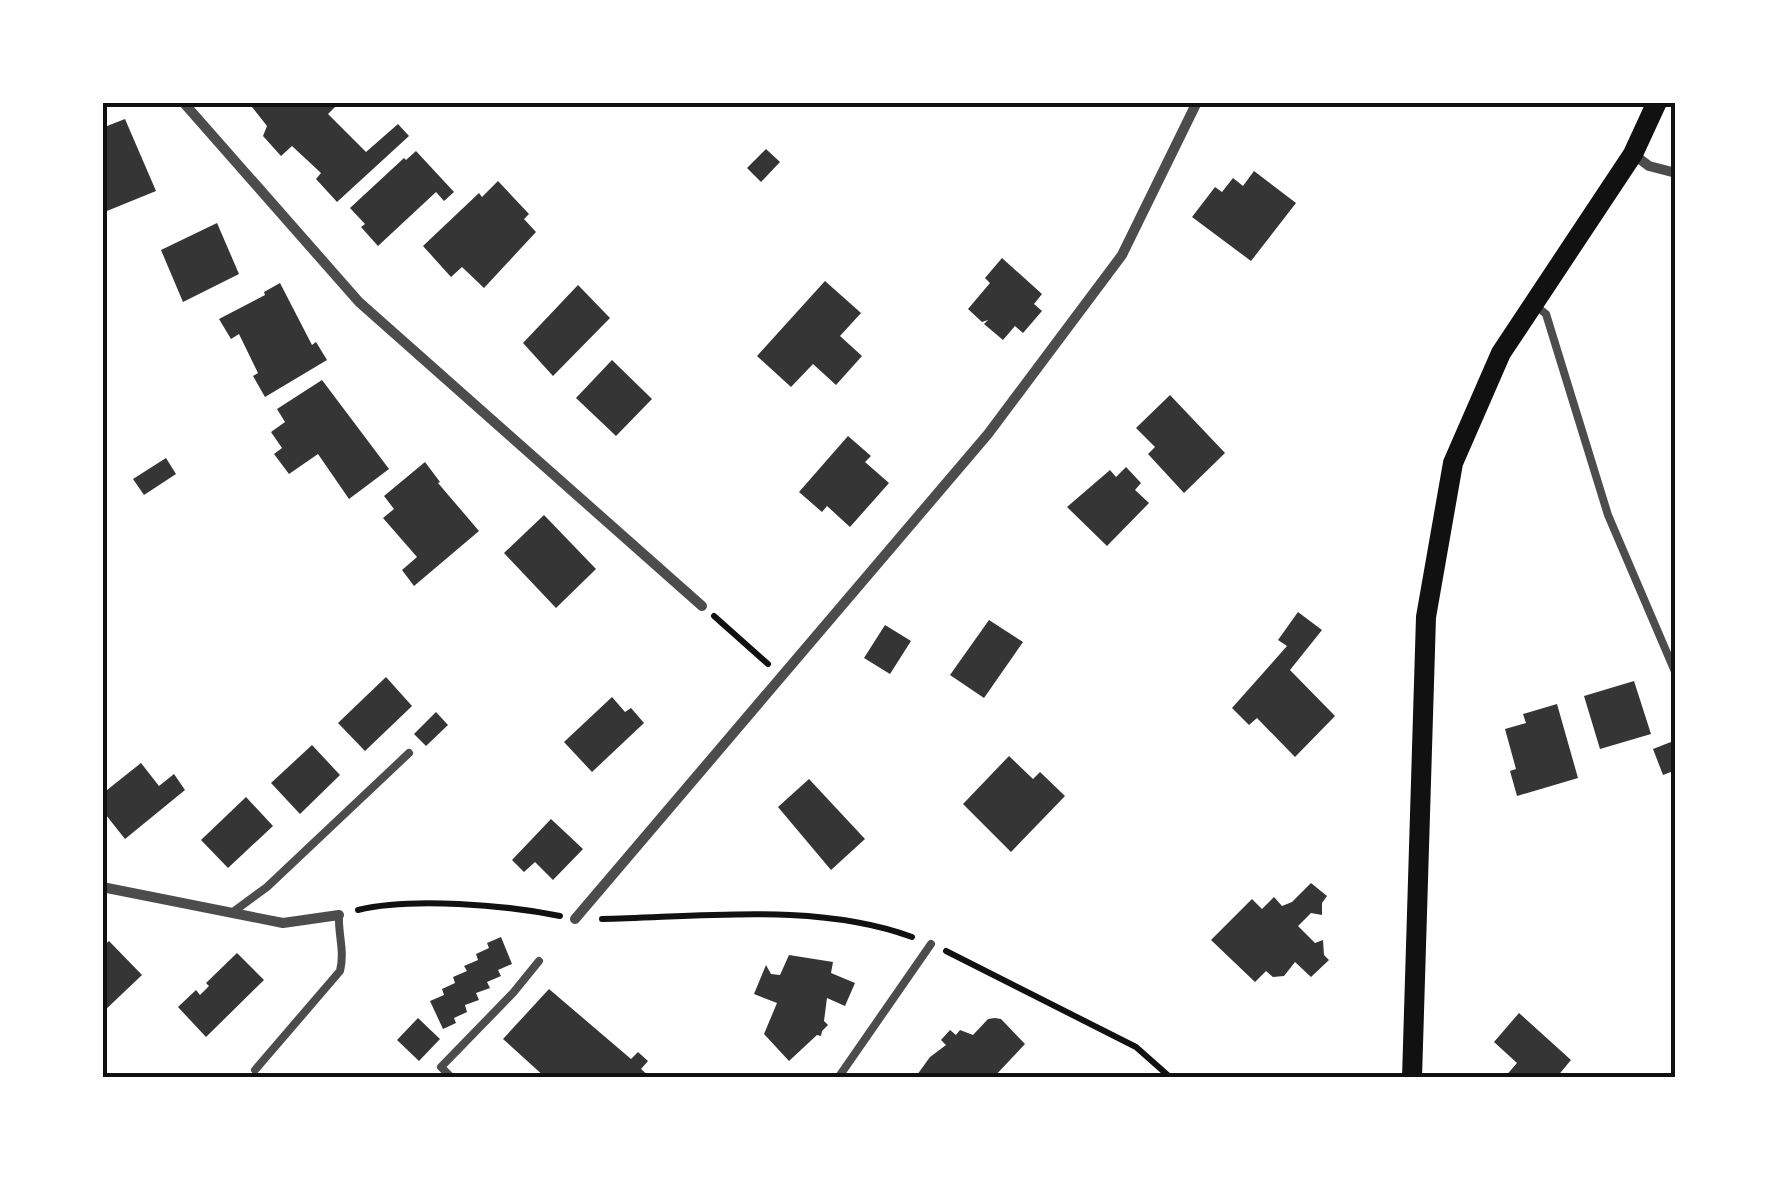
<svg xmlns="http://www.w3.org/2000/svg" width="1778" height="1180" viewBox="0 0 1778 1180" font-family="'Fira Sans Condensed',sans-serif">
<rect width="100%" height="100%" fill="#fff"/>
<g fill="#353535">
<path d="M248,102h92l-12,12 38,38 32,-28 11,12 -72,66 -21,-23 5,-6 -29,-27 -11,10 -18,-20 4,-10z"/>
<path d="M125,119l31,72 -54,22v-85z"/>
<path d="M766,149l14,13 -19,20 -14,-14z"/>
<path d="M416,151l38,41 -10,9 -8,-9 -58,54 -17,-19 4,-3 -15,-16 54,-50 2,2z"/>
<path d="M1254,171l42,32 -45,58 -59,-44 23,-30 7,5 11,-14 10,8z"/>
<path d="M498,181l31,33 -5,5 12,13 -52,56 -22,-21 -11,10 -28,-31 56,-53 3,4z"/>
<path d="M217,223l22,51 -56,28 -22,-52z"/>
<path d="M1002,258l40,36 -8,10 8,7 -19,22 -8,-7 -12,14 -19,-16 4,-4 -6,2 -14,-13 22,-26 -5,-5z"/>
<path d="M825,281l36,32 -21,23 22,20 -26,29 -23,-21 -22,23 -34,-31z"/>
<path d="M280,283l32,62 4,-3 11,18 -62,37 -12,-21 5,-3 -19,-39 -8,5 -12,-20 46,-24 -1,-3z"/>
<path d="M578,285l32,33 -57,58 -30,-33z"/>
<path d="M612,360l40,39 -36,37 -40,-38z"/>
<path d="M322,380l67,89 -40,30 -31,-45 -29,20 -15,-20 8,-6 -11,-16 14,-10 -8,-13z"/>
<path d="M1170,395l55,58 -41,40 -36,-39 7,-7 -19,-19z"/>
<path d="M848,436l23,20 -6,6 24,21 -39,44 -23,-21 -5,6 -23,-20z"/>
<path d="M166,458l10,16 -32,21 -11,-16z"/>
<path d="M425,462l15,20 -2,1 41,48 -65,55 -12,-16 15,-13 -34,-39 11,-9 -10,-13z"/>
<path d="M1126,467l15,16 -6,7 14,13 -42,43 -40,-39 43,-37 6,7z"/>
<path d="M544,515l52,54 -40,39 -52,-55z"/>
<path d="M1298,612l24,18 -32,40 45,46 -40,41 -38,-39 -8,7 -17,-17 55,-62 -9,-6z"/>
<path d="M989,620l34,22 -39,56 -34,-23z"/>
<path d="M885,625l26,16 -21,33 -26,-16z"/>
<path d="M386,677l26,29 -47,45 -27,-28z"/>
<path d="M1634,681l17,53 -51,15 -16,-53z"/>
<path d="M612,697l13,15 6,-4 13,15 -52,49 -28,-30z"/>
<path d="M1557,704l21,74 -61,18 -7,-25 6,-2 -11,-40 21,-6 -3,-9z"/>
<path d="M436,712l12,13 -22,21 -12,-12z"/>
<path d="M1676,740v30l-13,5 -10,-26z"/>
<path d="M312,745l28,30 -40,39 -29,-31z"/>
<path d="M1009,756l24,23 7,-7 25,24 -54,56 -48,-48z"/>
<path d="M141,763l18,23 15,-12 11,16 -60,49 -23,-29v-16z"/>
<path d="M809,779l56,60 -34,31 -53,-63z"/>
<path d="M246,797l27,29 -45,42 -27,-28z"/>
<path d="M551,819l32,30 -30,31 -18,-18 -11,10 -12,-12z"/>
<path d="M1311,883l16,13 -5,7v12l-11,-2 -13,13 17,17 8,-3 1,15 5,5 -18,17 -16,-15 -11,14 -11,1 -7,-6 -11,11 -44,-42 41,-41 10,10 12,-12 8,9 10,-4z"/>
<path d="M501,937l11,27 -14,6 3,6 -14,6 3,6 -14,5 3,7 -14,5 2,7 -13,6 2,5 -13,6 -13,-28 14,-6 -2,-6 13,-6 -2,-6 14,-6 -3,-5 14,-6 -2,-6 13,-6 -2,-5z"/>
<path d="M109,941l33,34 -40,38v-66z"/>
<path d="M237,953l27,27 -58,57 -28,-30 18,-17 4,5 9,-9 -3,-3z"/>
<path d="M789,955l44,7 -2,11 24,10 -10,23 -18,-8 -3,23 4,4 -6,6 -1,5 -4,-1 -28,26 -25,-27 13,-31 -23,-9 12,-29 5,9 9,1z"/>
<path d="M549,989l82,70 7,-7 10,9 -7,8 10,9h-105l-43,-39z"/>
<path d="M1519,1013l52,47 -15,18h-52l13,-15 -23,-21z"/>
<path d="M418,1018l22,21 -21,22 -22,-21z"/>
<path d="M995,1018l6,1 24,25 -32,34h-73l-3,-3 13,-18 16,-12 -5,-5 9,-10 6,5 4,-5 13,5 15,-16z"/>
</g>
<g fill="none" stroke-linecap="round" stroke-linejoin="round">
<g stroke="#111" stroke-width="6">
<path d="M714,616l54,48"/>
<path d="M358,910c53,-13 148,-5 202,6"/>
<path d="M602,919c98,-2 216,-17 310,18"/>
<path d="M946,951l190,96 35,31"/>
</g>
<g stroke="#4c4c4c" stroke-width="8">
<path d="M1536,306l10,8 62,201 68,159"/>
<path d="M233,912l34,-25 142,-134"/>
<path d="M255,1070l85,-99c5,-20 -2,-36 -1,-56"/>
<path d="M452,1078l-11,-11 72,-74 26,-32"/>
<path d="M838,1078l93,-134"/>
</g>
<g stroke="#4c4c4c" stroke-width="10">
<path d="M183,102l176,200 343,304"/>
<path d="M1633,154l16,12 27,7"/>
<path d="M102,887l181,36 56,-8"/>
<path d="M575,919l413,-485 134,-179 75,-153"/>
</g>
<path stroke="#111" stroke-width="20" d="M1412,1078l14,-461 27,-154 48,-110 132,-199 24,-52"/>
</g>
<rect width="1778" height="1180" fill="none" stroke="#ffffff" stroke-width="210"/>
<rect x="105" y="105" width="1568" height="970" fill="none" stroke="#111" stroke-width="4"/>
</svg>
